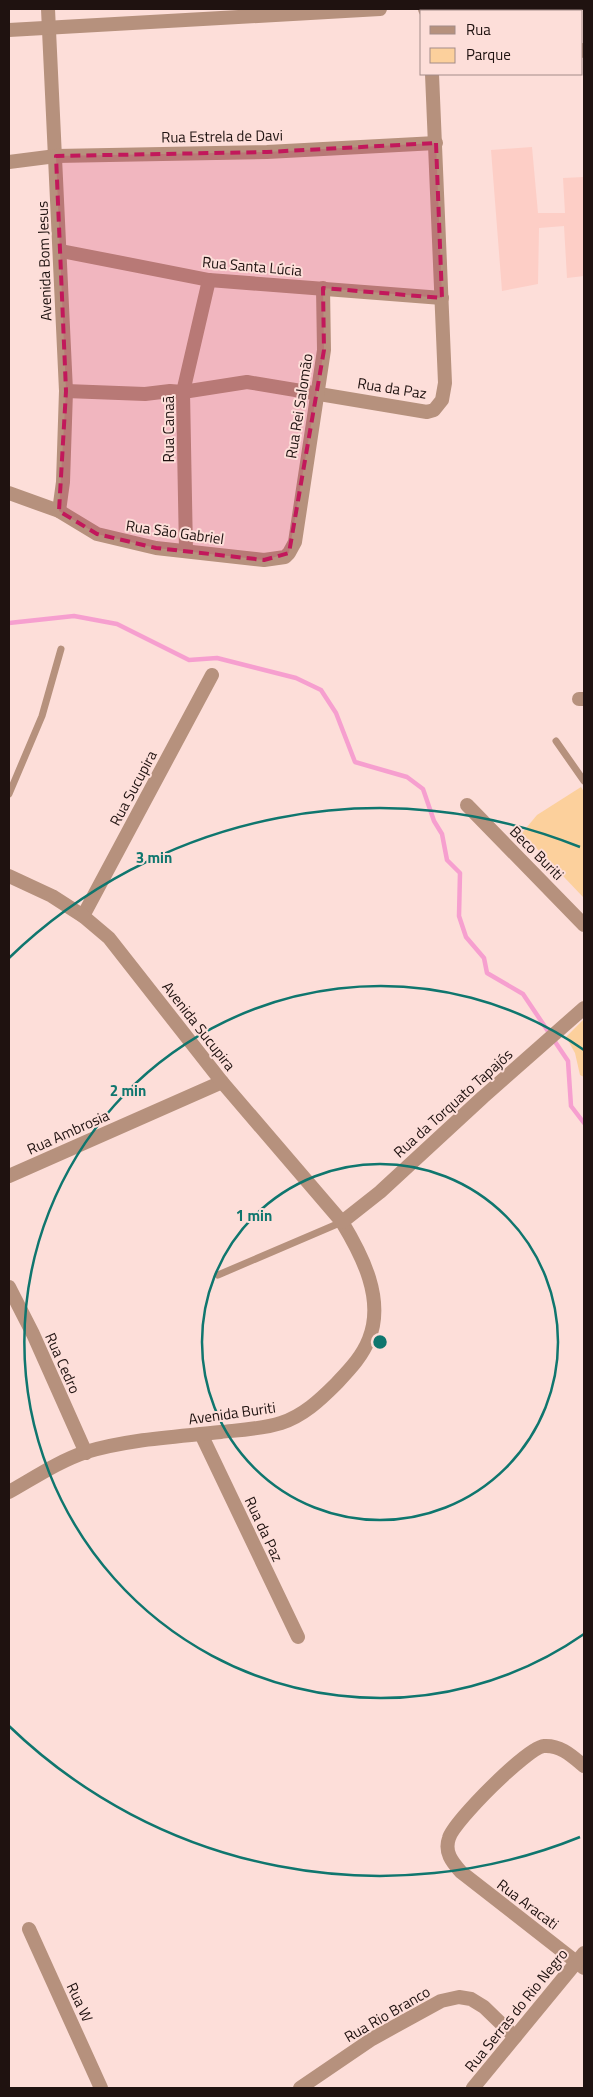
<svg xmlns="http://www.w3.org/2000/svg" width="593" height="2097" viewBox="0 0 593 2097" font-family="'Titillium Web',sans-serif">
<rect width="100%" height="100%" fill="#fdded9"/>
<path fill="#fdcec6" d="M532,147l6,66h27l-2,-35 21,-1v99l-17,2 -3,-52 -25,2 -1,56 -36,7 -11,-141z"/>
<g fill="#fcd09c">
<path d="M581,787l3,5v106l-62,-65 15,-18z"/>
<path d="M584,1019v58l-4,-2 -5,-22 -9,-16z"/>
</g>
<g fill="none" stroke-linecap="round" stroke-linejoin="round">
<path stroke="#f69fcf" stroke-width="4.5" d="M9,623l65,-7 43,8 72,36 28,-2 79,20 25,12 15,23 19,49 52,15 16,12 11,32 8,13 5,26 13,13 -1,43 7,21 18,21 3,15 36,21 45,67 3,45 13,17"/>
<g stroke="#b6917d" stroke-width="7">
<path d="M556,741l28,40"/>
<path d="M9,794l33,-78 19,-67"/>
<path d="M218,1275l124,-53"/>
</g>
<g stroke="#b6917d" stroke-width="14">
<path d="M48,9l18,382 -3,91 -4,29"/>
<path d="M425,9l1,2"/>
<path d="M9,30l371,-21"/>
<path d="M9,162l47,-6 211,-4 169,-9"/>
<path d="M61,251l148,29 233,18"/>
<path d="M66,391l79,3 25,-3 13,1 64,-10 180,30 7,-2 8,-10 3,-17 -13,-309"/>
<path d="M9,493l50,18 38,23 59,14 108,12 21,-3 4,-4 6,-11 29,-192 -1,-62"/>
<path d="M186,551l-3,-159 26,-112"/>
<path d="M579,699h5"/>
<path d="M467,805l117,120"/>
<path d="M83,916l129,-241"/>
<path d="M9,1176l213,-94"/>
<path d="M9,1287l24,47 53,119"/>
<path d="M201,1434l97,203"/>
<path d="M9,1492c25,-14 50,-31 77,-40 43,-13 90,-15 135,-20 19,-2 41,-3 60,-9 22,-7 39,-23 55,-39 13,-14 26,-27 33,-45 16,-40 -7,-84 -27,-117"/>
<path d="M584,1766c-12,-10 -23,-21 -40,-20 -16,1 -90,75 -95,92 -5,14 3,24 12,34l123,96"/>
<path d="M29,1929l72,159"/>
<path d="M300,2088l72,-49 69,-38 18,-4 12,2 13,8 31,30"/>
<path d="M473,2088l111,-135"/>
</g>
<g stroke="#b6917d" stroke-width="14">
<path d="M480,9l9,2"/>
<path d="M582,50l2,1"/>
<path d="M9,876l43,20 31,20 26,22 113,144 120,140 38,-30 103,-95 101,-89"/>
</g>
</g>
<path fill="#c2185b" fill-opacity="0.2" stroke="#c2185b" stroke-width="4" stroke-dasharray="10 6" stroke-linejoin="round" d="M436,143l6,155 -119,-10 1,62 -35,203 -25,7 -108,-12 -59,-14 -38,-23 7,-120 -10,-235 211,-4z"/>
<g fill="none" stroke="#0f766e" stroke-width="2.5">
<circle cx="380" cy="1342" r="178"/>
<path d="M584 1634A356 356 0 1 1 584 1050"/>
<path d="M580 1837A534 534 0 0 1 9 1726M9 958A534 534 0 0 1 580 847"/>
</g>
<g text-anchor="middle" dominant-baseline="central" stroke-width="4" stroke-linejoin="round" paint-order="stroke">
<g font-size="15" fill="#1f1210" stroke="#fdded9">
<text transform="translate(222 136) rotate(-1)">Rua Estrela de Davi</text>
<text transform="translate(44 261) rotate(-92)">Avenida Bom Jesus</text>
<text transform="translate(252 266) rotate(5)">Rua Santa Lúcia</text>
<text transform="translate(392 388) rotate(9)">Rua da Paz</text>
<text transform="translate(299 406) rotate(-81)">Rua Rei Salomão</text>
<text transform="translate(168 429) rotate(-90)">Rua Canaã</text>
<text transform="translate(175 532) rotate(8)">Rua São Gabriel</text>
<text transform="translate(133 788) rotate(-62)">Rua Sucupira</text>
<text transform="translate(537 853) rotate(45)">Beco Buriti</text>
<text transform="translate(199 1026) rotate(52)">Avenida Sucupira</text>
<text transform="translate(453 1103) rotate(-42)">Rua da Torquato Tapajós</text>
<text transform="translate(68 1132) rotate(-24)">Rua Ambrosia</text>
<text transform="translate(63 1363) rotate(66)">Rua Cedro</text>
<text transform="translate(232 1413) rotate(-8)">Avenida Buriti</text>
<text transform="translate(264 1529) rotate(65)">Rua da Paz</text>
<text transform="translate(528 1904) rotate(37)">Rua Aracati</text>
<text transform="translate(80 2002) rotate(65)">Rua W</text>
<text transform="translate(516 2010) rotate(-51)">Rua Serras do Rio Negro</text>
<text transform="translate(387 2014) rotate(-30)">Rua Rio Branco</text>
</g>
</g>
<circle cx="380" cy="1342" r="8" fill="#0f766e" stroke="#fdded9" stroke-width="2.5"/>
<g font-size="15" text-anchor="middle" font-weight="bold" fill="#0f766e" stroke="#fdded9" stroke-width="4" stroke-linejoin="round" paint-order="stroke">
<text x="154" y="863">3 min</text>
<text x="128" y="1096">2 min</text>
<text x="254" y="1221">1 min</text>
</g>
<rect width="593" height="2097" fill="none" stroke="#1f1210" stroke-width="20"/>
<rect x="420" y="10" width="162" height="65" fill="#fdded9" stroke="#a48c89"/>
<rect x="430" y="26" width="25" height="8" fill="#b6917d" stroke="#a48c89"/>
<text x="466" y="35" font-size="15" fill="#1f1210">Rua</text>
<rect x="430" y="48" width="25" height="15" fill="#fcd09c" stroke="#a48c89"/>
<text x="466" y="60" font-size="15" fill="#1f1210">Parque</text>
</svg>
